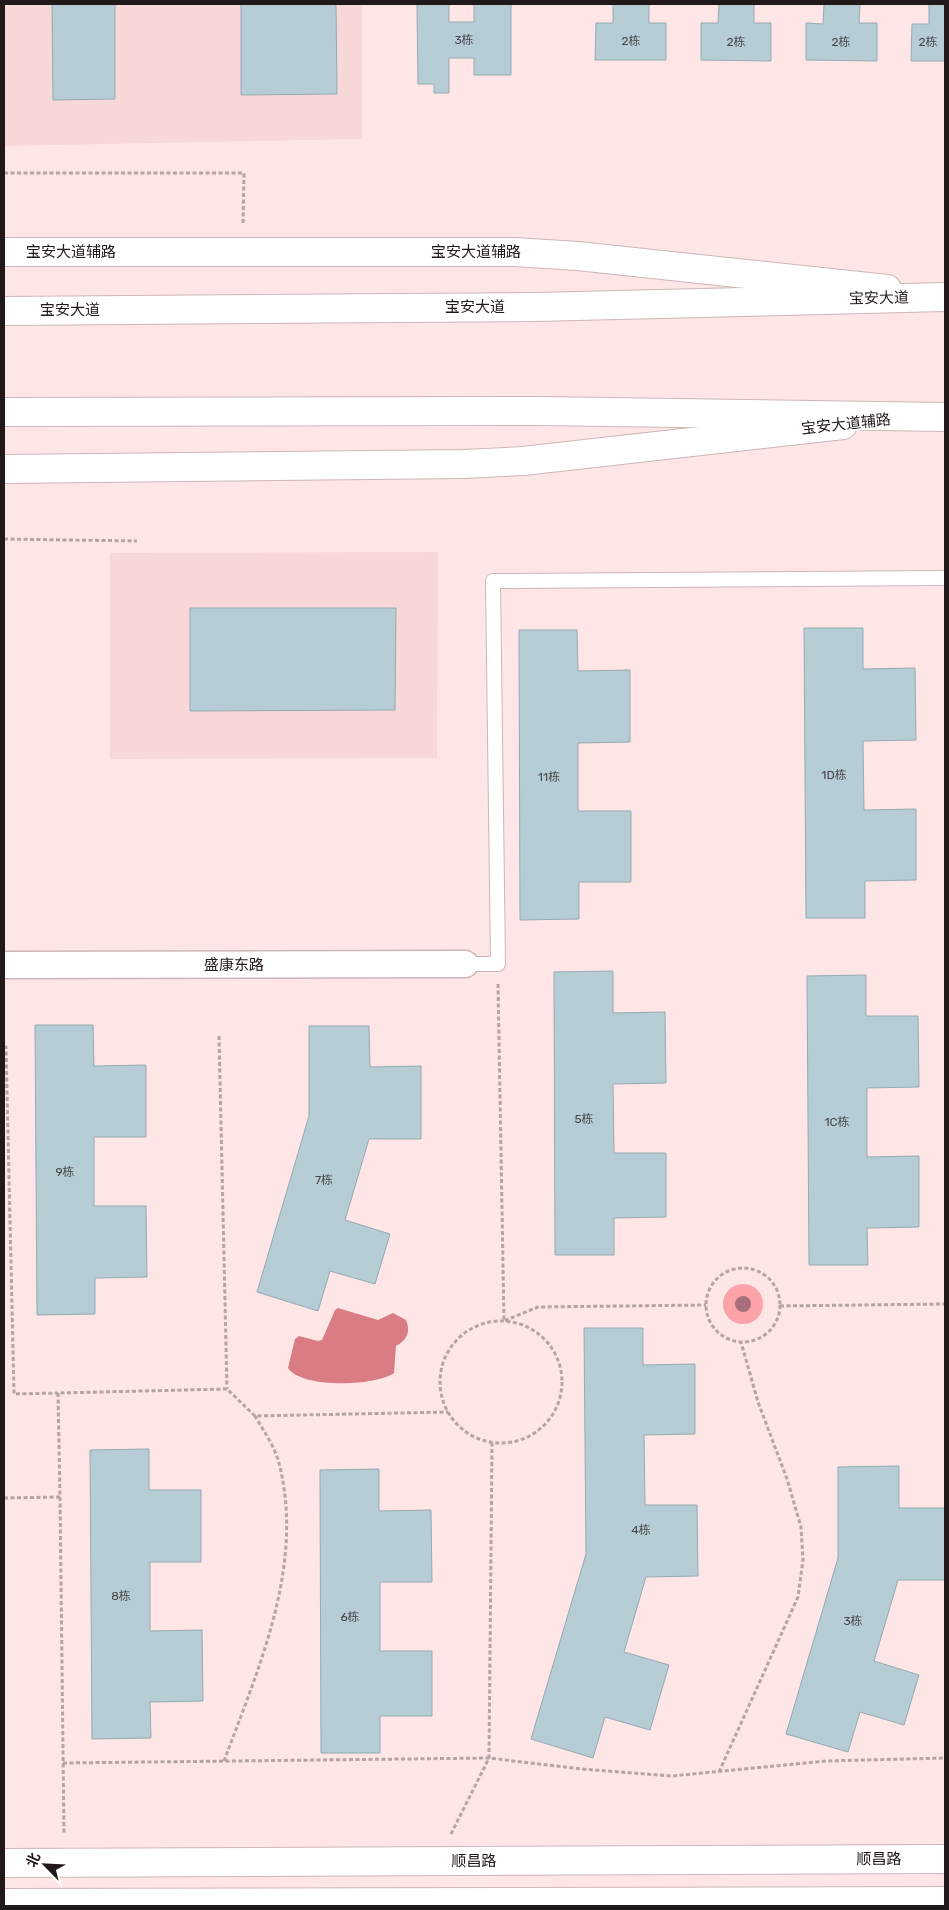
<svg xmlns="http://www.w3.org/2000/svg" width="949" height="1910" viewBox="0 0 949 1910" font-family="Rubik,'Noto Sans SC',sans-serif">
<rect width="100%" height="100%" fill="#fee6e6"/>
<g fill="#f8d7d8">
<path d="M4,4h358v135l-358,7z"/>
<path d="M438,552l-1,206 -327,1v-206z"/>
</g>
<circle fill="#fba3a8" cx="743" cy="1304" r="20"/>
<path fill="#d97c83" d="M338,1308l40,12 15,-7 13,7c5,12 1,20 -10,26l-2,27c-18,13 -92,16 -106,-5l7,-29 4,-3 19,5 4,-1 13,-30z"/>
<g fill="#b6cdd5" stroke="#94aab1">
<path d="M52,4h63v95l-62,1z"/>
<path d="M241,4h95l1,90 -96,1z"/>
<path d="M417,4h32v18h25v-18h37v71h-37v-17h-25v35h-15v-9h-16z"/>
<path d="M613,4h36v19h17v37h-71l1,-37h17z"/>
<path d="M719,4h35v19h17v38l-70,-1v-37h17z"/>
<path d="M824,4h36l-1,19h18v38l-71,-1v-37l17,1z"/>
<path d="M929,4h16v57h-34l1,-37h17z"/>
<path d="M190,608h206l-1,102 -205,1z"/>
<path d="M804,628h59v41l52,-1 1,72 -53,1 1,69 52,-1v71l-51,1v37h-59z"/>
<path d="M519,630h58l1,41 52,-1v72l-52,1v68h53v71h-52v37l-59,1z"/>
<path d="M613,971v42l52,-1 1,71 -53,1 1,69h52v64l-52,1v37h-59l-1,-283z"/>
<path d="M866,975v41h52l1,71 -52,1v69l52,-1v71l-52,1 1,37h-59l-2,-289z"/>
<path d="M35,1025h58l1,41 52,-1v72h-52v69h52l1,71 -52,1v36l-58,1z"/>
<path d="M309,1026h60l1,41 51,-1v73h-52l-24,81 45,14 -15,50 -45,-13 -12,40 -61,-19 52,-176z"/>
<path d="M584,1328h59v37l52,-1v70l-51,1 1,70h52l1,71 -52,1 -22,75 45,13 -19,65 -45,-13 -12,41 -62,-19 55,-185z"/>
<path d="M149,1449v41h52v72h-51v69l52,-1 1,71 -53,1 1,36 -59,1 -2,-289z"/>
<path d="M899,1466v42h46v72h-47l-24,81 45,14 -15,50 -44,-13 -12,40 -62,-18 52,-176v-91z"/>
<path d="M379,1469v42l52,-1 1,72h-52v69h52v65h-52v37h-59l-1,-283z"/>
</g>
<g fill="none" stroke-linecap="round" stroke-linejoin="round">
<defs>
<path id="service" d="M465,964h33l-5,-383 452,-3"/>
<path id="minor" d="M4,965l461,-1"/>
<g id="tertiary">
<path d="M4,1863l941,-4"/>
<path d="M4,1903l941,-2"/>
</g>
<g id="secondary">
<path d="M4,252h510l64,4 309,33"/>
<path d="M4,469l460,-5 59,-3 320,-36"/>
</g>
<g id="primary">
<path d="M4,311l531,-4 410,-10"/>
<path d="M4,412l535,-1 406,6"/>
</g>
</defs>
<use href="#service" stroke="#ceb6b7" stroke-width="16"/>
<use href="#minor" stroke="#ceb6b7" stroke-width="29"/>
<use href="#tertiary" stroke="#ceb6b7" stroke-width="30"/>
<use href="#secondary" stroke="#ceb6b7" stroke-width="30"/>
<use href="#primary" stroke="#ceb6b7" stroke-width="30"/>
<g stroke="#b6a3a3" stroke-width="3" stroke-dasharray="4 2.5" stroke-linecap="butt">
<path d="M4,173h240l-1,51"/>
<path d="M4,539l133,2"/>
<path d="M498,984l6,337 34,-14 168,-2"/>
<path d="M219,1036l8,353"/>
<path d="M4,1047h2l8,347 44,-1"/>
<circle cx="743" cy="1305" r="37"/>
<path d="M780,1306l165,-2"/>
<circle cx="501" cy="1382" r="61"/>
<path d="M60,1497l4,337"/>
<path d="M4,1498l56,-1 -2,-104 169,-4 28,27 193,-4"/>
<path d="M224,1761c35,-94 81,-196 55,-298 -4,-16 -16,-33 -24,-47"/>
<path d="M63,1763l426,-5 92,11 91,7 154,-15 119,-3"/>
<path d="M719,1772l79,-175 5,-37 -2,-33 -14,-48 -29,-77 -17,-60"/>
<path d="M451,1834l38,-76 3,-315"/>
</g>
<use href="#service" stroke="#fff" stroke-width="14"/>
<use href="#minor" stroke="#fff" stroke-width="26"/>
<use href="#tertiary" stroke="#fff" stroke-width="28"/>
<use href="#secondary" stroke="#fff" stroke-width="28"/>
<use href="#primary" stroke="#fff" stroke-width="28"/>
</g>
<circle fill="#a86f79" cx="743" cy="1304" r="8"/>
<g text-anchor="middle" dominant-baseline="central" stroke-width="4" stroke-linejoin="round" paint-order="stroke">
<g font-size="12" fill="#464648">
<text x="464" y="40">3栋</text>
<text x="631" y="41">2栋</text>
<text x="736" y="42">2栋</text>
<text x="841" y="42">2栋</text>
<text x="928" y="42">2栋</text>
<text x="834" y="775">1D栋</text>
<text x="549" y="777">11栋</text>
<text x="584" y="1119">5栋</text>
<text x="837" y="1122">1C栋</text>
<text x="65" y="1172">9栋</text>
<text x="324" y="1180">7栋</text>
<text x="641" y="1530">4栋</text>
<text x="121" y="1596">8栋</text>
<text x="350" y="1617">6栋</text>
<text x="853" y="1621">3栋</text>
</g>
<g font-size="15" fill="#211919" stroke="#fff">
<text x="71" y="252">宝安大道辅路</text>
<text x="476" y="252">宝安大道辅路</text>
<text transform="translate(879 298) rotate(-1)">宝安大道</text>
<text x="475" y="307">宝安大道</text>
<text x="70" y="310">宝安大道</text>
<text transform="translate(846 424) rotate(-6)">宝安大道辅路</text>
<text x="234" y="965">盛康东路</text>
<text x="879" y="1859">顺昌路</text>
<text x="474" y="1861">顺昌路</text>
</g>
</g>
<rect width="949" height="1910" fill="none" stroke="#211919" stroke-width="10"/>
<g transform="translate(45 1865) rotate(294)" stroke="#ffffff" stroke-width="4" paint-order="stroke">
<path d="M0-4L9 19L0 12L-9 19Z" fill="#211919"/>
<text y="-8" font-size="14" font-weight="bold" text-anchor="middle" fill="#211919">北</text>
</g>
</svg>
